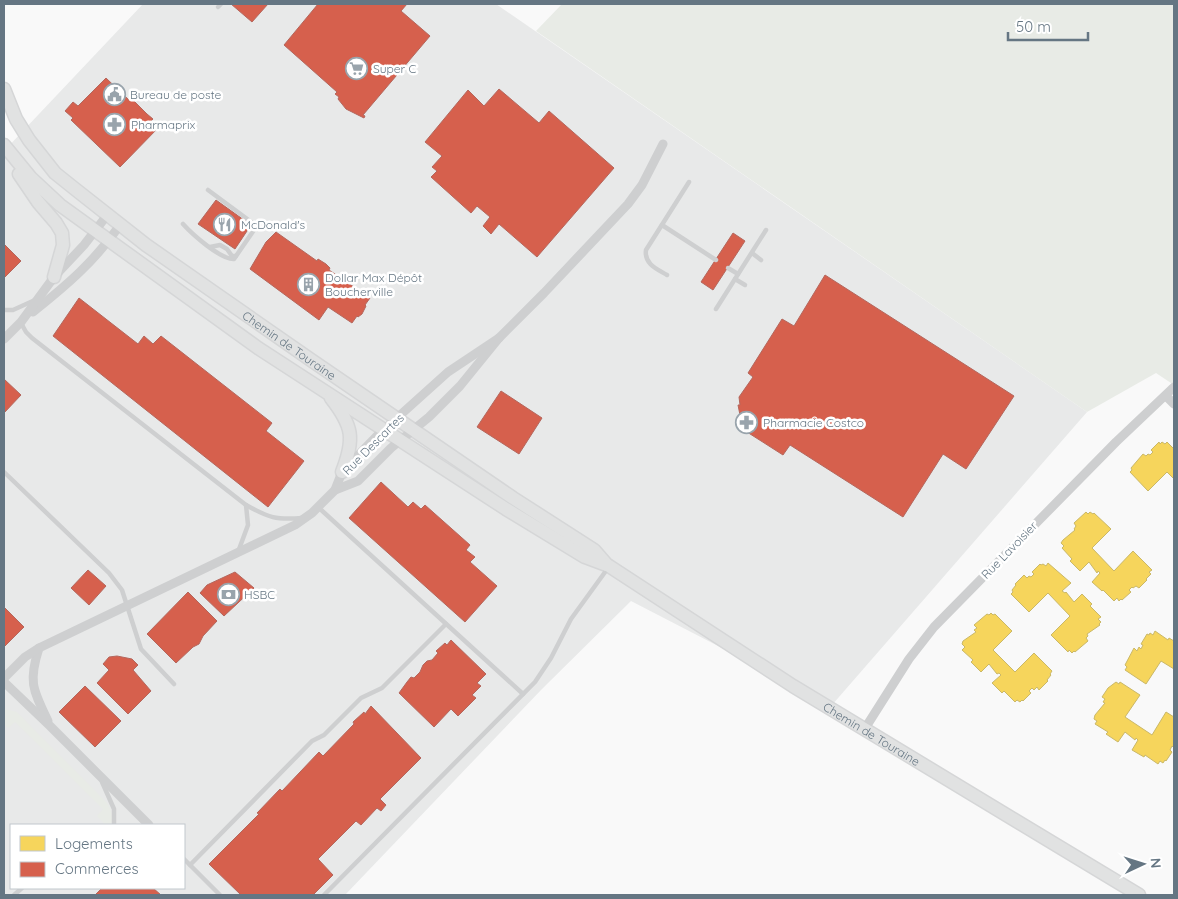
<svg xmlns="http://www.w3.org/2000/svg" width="1178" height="899" viewBox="0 0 1178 899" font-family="Quicksand,sans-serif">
<rect width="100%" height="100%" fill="#f9f9f9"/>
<path fill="#e8e9e9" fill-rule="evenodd" d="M143,4h353l591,408 -255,293 -201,-104 -89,88 -197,206h-341v-744zM11,825h173v63h-173z"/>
<g fill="#e8ebe6">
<path d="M562,4h612v381l-18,-12 -69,39 -551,-381z"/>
<path d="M4,709l13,3 90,91c5,8 6,13 4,22h-9l2,-2 -7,-7 6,-7 -88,-87 -7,6 -4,-4z"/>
</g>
<g fill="#f6d55c" stroke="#cab868">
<path d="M1159,442l1,2 2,-2 3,2 2,-2 7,7v30l-7,-7 -19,19 -18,-19 2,-2 -1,-2 12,-14 3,2 2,-2 2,1 3,-3 -2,-2z"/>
<path d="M1086,512l2,2 2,-2 3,2 1,-1 17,16 -19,19 22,23 19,-20 19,19 -3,2 2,2 -5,5 1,1 -8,8 -3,-2 -3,2 -1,-1 -3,3 2,2 -9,8 -1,-1 -2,2 -2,-3 -3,3 -11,-11 -1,1 -10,-9 8,-9 -2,-2 -1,2 -8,-11 -9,9 -10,-10 2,-2 -10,-11 2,-2 -3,-3 2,-3 12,-10 -1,-1 2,-3 -2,-3z"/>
<path d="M1048,563l23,20 -9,8 3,2 1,-1 8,10 8,-8 10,10 -2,2 11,11 -3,2 3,3 -2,2 1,1 -13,9 1,2 -2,2 2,3 -13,11 -1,-1 -2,2 -3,-3 -1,2 -17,-17 19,-19 -22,-23 -19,19 -18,-18 2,-2 -1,-2 4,-5 -1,-1 9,-9 3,3 2,-2 2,1 3,-3 -2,-2 8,-8 1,1 2,-1 3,2z"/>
<path d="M991,613l2,2 2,-1 17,17 -19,19 22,22 19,-19 18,18 -2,3 1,1 -4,5 1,1 -9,9 -2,-3 -3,3 -2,-2 -3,3 2,2 -8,8 -1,-1 -2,2 -3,-2 -2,2 -11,-11 -2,2 -10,-10 9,-8 -2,-2 -2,1 -8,-10 -8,8 -10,-10 2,-2 -11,-10 3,-3 -3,-3 1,-3 13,-9 -2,-2 3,-2 -3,-3 13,-11 2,1z"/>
<path d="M1155,631l13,9 1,-2 5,3v28l-13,-8 -15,23 -21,-14 2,-3 -2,-2 9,-17 3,3 2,-4 2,2 2,-4 -2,-1 6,-10 2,1 1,-2 3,2z"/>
<path d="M1116,682l3,2 1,-2 20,13 -15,22 27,18 14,-23 8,5v31l-2,-2 -2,4 2,2 -6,9 -1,-1 -2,3 -3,-2 -2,3 -13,-9 -1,2 -12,-7 6,-10 -2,-2 -1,2 -10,-8 -7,10 -12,-8 2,-2 -13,-8 2,-3 -3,-2 1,-4 10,-12 -2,-1 2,-3 -3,-2 6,-9z"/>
</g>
<g fill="#d6604d" stroke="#b4675d">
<path d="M231,4h37l-16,18z"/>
<path d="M318,4h89l-6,7 29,25 -67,79 2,1 -1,2 -18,-9 -8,-10 1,-2 -4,-3 2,-2 -53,-47z"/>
<path d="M106,78l24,23 2,-2 15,15 6,5 -2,2 7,7 -38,39 -49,-47 2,-2 -8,-7 8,-9 5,4z"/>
<path d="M499,89l40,34 10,-12 65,57 -77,89 -38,-33 -8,10 -8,-8 7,-9 -13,-11 -6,7 -40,-36 6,-6 -5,-4 10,-11 -17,-14 43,-52 16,16z"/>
<path d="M216,200l35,25 -16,24 -37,-25z"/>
<path d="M276,232l41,29 1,-2 8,5 4,4 -1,2 41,28 -5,7 1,1 -4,8 -4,3 -1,-1 -5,7 -24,-16 -9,13 -69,-51 16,-27z"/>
<path d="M733,233l12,8 -32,49 -12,-8z"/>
<path d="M4,244l17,17 -17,17z"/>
<path d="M825,275l189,121 -48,73 -23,-15 -40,63 -113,-72 -7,10 -36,-23 -2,-8 -3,1 -4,-20h2l-1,-8 14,-20 -5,-4 34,-54 12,7z"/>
<path d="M79,298l59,46 6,-8 9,8 8,-8 111,87 -6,8 38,30 -36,46 -215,-171z"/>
<path d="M4,379l17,16 -17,18z"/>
<path d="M501,391l41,27 -23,36 -42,-27z"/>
<path d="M381,482l27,25 5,-5 8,7 4,-4 45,40 -4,5 9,7 -5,5 27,24 -32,36 -116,-104z"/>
<path d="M88,570l18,16 -17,19 -18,-17z"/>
<path d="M235,572l19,16 -30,28 -24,-23 7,-8z"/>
<path d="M188,592l29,29 -14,15 -4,8 -6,3 -17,16 -29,-29z"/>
<path d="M4,607l20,20 -20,20z"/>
<path d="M451,640l35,34 -9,9 4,3 -9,9 4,3 -18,18 -7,-7 -17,18 -35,-34 8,-11 4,-5 3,1 6,-6 3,-7 4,-4 5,-1 6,-7 -2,-2 9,-8 2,2z"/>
<path d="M117,656l15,3 6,6 -5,5 18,21 -23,23 -31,-31 12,-13 -6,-6 6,-7z"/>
<path d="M85,686l36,35 -26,26 -36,-35z"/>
<path d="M371,706l50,52 -41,41 6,6 -5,6 -4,-3 -16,17 -5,-4 -38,38 15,16 -20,20h-72l-32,-31 50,-50 -2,-1 23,-24 2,2 37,-39 4,4 31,-32 -1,-2 11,-10 1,2z"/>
<path d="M102,888h51l8,7h-66z"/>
</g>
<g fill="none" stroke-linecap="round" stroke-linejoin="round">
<defs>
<g id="secondary">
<path id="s1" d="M4,89l12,30 13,21 26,33 20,16 71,56 165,115 202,138 81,52 13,15"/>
<path id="s2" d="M4,145l27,33 29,27 198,143 248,161 79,48 24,9 184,120 346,209"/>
<path d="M19,174l19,28 18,21 6,10 1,12 -9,32"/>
<path d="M331,398c22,28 24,41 11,74"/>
</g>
</defs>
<use href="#secondary" stroke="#d5d6d7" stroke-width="15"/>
<g stroke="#cecfd0" stroke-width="4.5">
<path d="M218,7l3,-3"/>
<path d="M183,224c9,10 38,36 51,35l20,-29v-6l-46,-34"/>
<path d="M662,225l54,35"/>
<path d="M210,247l10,-2 7,4 5,7h4"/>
<path d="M752,253l9,7"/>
<path d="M728,268l10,6"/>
<path d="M667,275c-10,-6 -23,-11 -21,-25l43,-68"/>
<path d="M735,279l10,6"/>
<path d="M716,309l50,-79"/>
<path d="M4,310h9l22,-10"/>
<path d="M21,323l5,9 6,6 214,167c23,13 30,15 56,13"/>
<path d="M4,472l105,101 13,17 19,59 33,35"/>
<path d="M318,507l205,187"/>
<path d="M238,552l10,-27 -2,-20"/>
<path d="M102,782l12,27v16"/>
<path d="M184,859l36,36"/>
<path d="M190,865l122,-124 12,-6 37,-37 21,-10 64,-64"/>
<path d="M14,895l8,-7"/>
<path d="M324,895l211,-213 16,-24 20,-39 37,-51"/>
</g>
<g stroke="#cecfd0" stroke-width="9">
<path d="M33,312c34,-27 62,-51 87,-87"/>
<path d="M4,339l17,-17 33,-45 30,-32 24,-31"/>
<path d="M1166,396l8,8"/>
<path d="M335,490l23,-9 33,-33 38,-31 31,-31 39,-48 45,-45 84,-89 14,-19 21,-41"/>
<path d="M39,648c-11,34 -6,42 9,73"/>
<path d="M4,678l21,-21 14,-9 256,-123 17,-12 23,-23 7,-18 36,-37 70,-63 51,-34"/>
<path d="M4,682l46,44 99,99"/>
<path d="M864,730l45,-71 25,-32 182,-185 58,-55"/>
</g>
<use href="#secondary" stroke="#e1e2e2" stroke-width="12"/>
</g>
<defs>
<symbol id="supermarket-ring" viewBox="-11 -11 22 22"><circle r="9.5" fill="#fff" stroke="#99a4ac" stroke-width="1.5"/><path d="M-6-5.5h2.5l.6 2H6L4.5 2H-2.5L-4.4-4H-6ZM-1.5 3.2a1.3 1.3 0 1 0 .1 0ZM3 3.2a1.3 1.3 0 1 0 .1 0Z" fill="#99a4ac"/></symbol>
<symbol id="civic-ring" viewBox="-11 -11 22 22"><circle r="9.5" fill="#fff" stroke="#99a4ac" stroke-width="1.5"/><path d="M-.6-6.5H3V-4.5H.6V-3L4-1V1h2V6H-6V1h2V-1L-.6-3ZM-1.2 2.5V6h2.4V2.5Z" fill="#99a4ac"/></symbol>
<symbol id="pharmacy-ring" viewBox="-11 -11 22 22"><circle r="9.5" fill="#fff" stroke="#99a4ac" stroke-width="1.5"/><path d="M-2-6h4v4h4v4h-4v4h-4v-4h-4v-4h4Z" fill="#99a4ac"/></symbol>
<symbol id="restaurant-ring" viewBox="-11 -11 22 22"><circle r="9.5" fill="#fff" stroke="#99a4ac" stroke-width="1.5"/><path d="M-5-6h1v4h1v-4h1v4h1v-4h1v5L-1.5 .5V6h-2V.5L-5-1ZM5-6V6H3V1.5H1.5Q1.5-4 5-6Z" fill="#99a4ac"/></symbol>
<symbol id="building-ring" viewBox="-11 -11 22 22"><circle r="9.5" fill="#fff" stroke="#99a4ac" stroke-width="1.5"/><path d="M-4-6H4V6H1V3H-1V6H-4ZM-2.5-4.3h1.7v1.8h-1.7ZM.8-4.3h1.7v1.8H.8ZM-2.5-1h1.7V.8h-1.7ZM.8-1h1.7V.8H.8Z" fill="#99a4ac"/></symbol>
<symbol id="bank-ring" viewBox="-11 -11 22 22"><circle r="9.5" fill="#fff" stroke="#99a4ac" stroke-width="1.5"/><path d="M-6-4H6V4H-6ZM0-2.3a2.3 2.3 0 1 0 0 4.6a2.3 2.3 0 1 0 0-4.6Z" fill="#99a4ac"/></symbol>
</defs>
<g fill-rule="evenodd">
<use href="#supermarket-ring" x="344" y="56" width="25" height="25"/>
<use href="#civic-ring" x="102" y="82" width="25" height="25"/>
<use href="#pharmacy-ring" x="102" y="112" width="25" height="25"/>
<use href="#restaurant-ring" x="212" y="212" width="25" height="25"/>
<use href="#building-ring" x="296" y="272" width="25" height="25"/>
<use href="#pharmacy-ring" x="734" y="410" width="25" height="25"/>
<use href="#bank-ring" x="216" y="582" width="25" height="25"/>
</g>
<g text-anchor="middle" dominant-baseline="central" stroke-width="5" stroke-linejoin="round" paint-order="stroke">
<g font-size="12" fill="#657683" stroke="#fff" text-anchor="start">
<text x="373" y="68">Super C</text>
<text x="130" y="94">Bureau de poste</text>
<text x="131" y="124">Pharmaprix</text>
<text x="241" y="224">McDonald's</text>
<text x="325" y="277">Dollar Max Dépôt<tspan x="325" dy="14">Boucherville</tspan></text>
<text x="763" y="422">Pharmacie Costco</text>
<text x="244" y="594">HSBC</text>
</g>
<g font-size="12" fill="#657683" stroke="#fff">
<text stroke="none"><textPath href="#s1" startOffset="390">Chemin de Touraine</textPath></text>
<text transform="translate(373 444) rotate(-45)">Rue Descartes</text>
<text transform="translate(1009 550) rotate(-46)">Rue Lavoisier</text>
<text stroke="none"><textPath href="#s2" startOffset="1052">Chemin de Touraine</textPath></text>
</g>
</g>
<rect width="1178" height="899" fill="none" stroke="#657683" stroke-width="10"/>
<rect x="10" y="824" width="175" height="65" fill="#ffffff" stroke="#c1c8cd"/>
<rect x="20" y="836" width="25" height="15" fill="#f6d55c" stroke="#c1c8cd"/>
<text x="55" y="849" font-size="15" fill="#657683">Logements</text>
<rect x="20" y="862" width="25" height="15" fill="#d6604d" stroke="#c1c8cd"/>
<text x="55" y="874" font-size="15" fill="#657683">Commerces</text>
<g transform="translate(1143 864) rotate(86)" stroke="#ffffff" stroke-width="4" paint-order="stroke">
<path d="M0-4L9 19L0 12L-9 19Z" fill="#657683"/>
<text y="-8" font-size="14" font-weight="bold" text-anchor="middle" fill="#657683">N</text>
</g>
<path d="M1008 32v8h80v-8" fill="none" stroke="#657683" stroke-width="2.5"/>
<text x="1016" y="32" font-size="15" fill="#657683" stroke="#ffffff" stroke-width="4" paint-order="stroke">50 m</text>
</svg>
